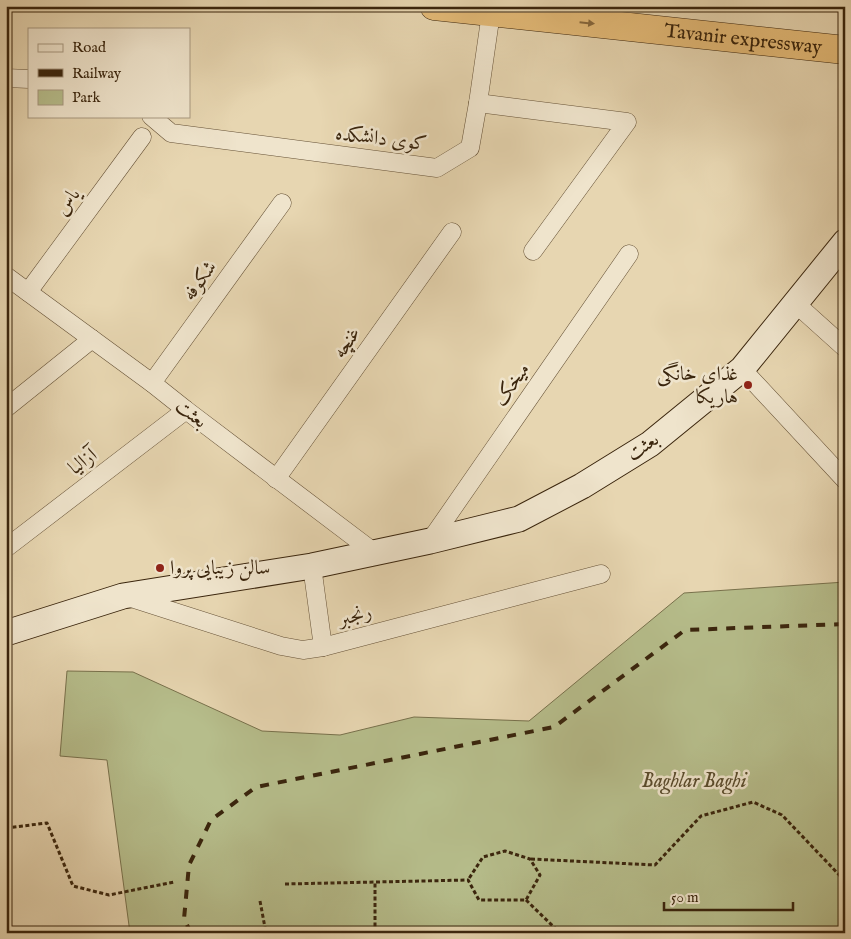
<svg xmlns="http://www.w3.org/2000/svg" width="851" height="939" viewBox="0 0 851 939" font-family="'IM FELL English',Amiri,serif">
<rect width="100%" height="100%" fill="#e7d6b1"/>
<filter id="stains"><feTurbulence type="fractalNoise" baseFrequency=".004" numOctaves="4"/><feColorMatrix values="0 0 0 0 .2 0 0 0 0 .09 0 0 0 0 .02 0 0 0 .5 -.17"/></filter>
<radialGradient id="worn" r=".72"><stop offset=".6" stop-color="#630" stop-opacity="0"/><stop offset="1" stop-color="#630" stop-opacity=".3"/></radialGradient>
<path fill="#b6bd8b" stroke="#78714c" d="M845,582v351h-715l-23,-173 -47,-4 7,-85 66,1 129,59 78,4 74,-18 115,4 155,-128z"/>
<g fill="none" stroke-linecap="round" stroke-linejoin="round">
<defs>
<g id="street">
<path d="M6,78l23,1"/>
<path d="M478,103l149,19 -94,129"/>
<path d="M151,116l20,17 266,35 33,-20 8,-45 13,-90"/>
<path d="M6,276l146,107 34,27 189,143"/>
<path d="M28,292l114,-155"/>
<path d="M795,303l50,45"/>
<path d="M742,369l103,111"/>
<path d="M152,383l130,-180"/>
<path d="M6,408l86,-69"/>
<path d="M276,479l176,-247"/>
<path d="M430,541l199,-287"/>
<path d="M6,548l180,-138"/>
<path d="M312,566l11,81"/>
<path d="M128,597l153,49 22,4 20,-3 278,-73"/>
</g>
<path id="secondary" d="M6,633l117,-37 189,-30 118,-25 89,-22 63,-33 68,-42 92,-75 103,-127"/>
<g id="highway">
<path id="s1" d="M434,6l411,44"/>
</g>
</defs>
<use href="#street" stroke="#655136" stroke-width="19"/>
<use href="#secondary" stroke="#3a250d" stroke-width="27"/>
<use href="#highway" stroke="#3a250d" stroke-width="29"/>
<g stroke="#3a250d" stroke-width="3" stroke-dasharray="4 2.5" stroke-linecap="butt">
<path d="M844,70l-1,12h2"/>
<path d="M6,828l41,-5 26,63 36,9 65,-13"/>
<path d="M531,859l124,6 46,-49 52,-14 29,13 63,66"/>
<path d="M285,884l183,-4 11,20h47l14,-25 -10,-16 -25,-8 -22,6 -15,23"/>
<path d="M526,900l34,33"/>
<path d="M260,901l6,32"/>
<path d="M375,933v-52"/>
</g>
<use href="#street" stroke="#efe4cc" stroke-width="18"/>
<use href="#secondary" stroke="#efe4cc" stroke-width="25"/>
<use href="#highway" stroke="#e4bb78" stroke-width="28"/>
<path stroke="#3a250d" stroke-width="4" stroke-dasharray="9 9" stroke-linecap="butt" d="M191,933l-7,-14 5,-54 22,-45 45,-33 298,-60 131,-97 160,-6"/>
</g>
<defs><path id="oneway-solid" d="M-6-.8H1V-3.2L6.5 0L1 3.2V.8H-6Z" transform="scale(1.25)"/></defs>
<use fill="#86683d" href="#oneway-solid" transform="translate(587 23) rotate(6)"/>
<g fill="#8f2418" stroke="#efe4cc" stroke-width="2">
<circle cx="748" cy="385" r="5"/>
<circle cx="160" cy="568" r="5"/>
</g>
<g text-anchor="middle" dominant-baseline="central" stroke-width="5" stroke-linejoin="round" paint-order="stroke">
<g font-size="20" fill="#3a250d" stroke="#efe4cc">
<text stroke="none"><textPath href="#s1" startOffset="311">Tavanir expressway</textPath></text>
<text transform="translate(381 139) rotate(7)">کوی دانشکده</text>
<text transform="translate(68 202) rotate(-54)">یاس</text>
<text transform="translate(200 281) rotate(-54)">شکوفه</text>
<text transform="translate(347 343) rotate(-55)">غنچه</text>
<text transform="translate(512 385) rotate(-55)">میخک</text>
<text transform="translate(191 414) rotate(38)">بعثت</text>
<text transform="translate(643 447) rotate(-34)">بعثت</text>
<text transform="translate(83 462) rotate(-37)">آزالیا</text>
<text transform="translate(355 616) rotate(-15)">رنجبر</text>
</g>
<g font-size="20" fill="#3a250d" stroke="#efe4cc" text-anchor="end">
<text x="738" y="374">غذای خانگی<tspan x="738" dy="23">هاریکا</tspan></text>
<text x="170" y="568" text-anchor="start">سالن زيبايى پروا</text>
</g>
<g font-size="20" font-style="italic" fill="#594b2c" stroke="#efe4cc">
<text x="694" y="781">Baghlar Baghi</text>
</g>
</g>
<rect width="851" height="939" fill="none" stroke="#e7d6b1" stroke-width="25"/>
<rect x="8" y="8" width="836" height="924" fill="none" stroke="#3a250d" stroke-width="2.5"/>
<rect x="12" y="12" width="826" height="914" fill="none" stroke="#3a250d"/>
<rect x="28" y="28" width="162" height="90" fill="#efe4cc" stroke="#a79880"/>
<rect x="38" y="44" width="25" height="8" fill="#efe4cc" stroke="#a79880"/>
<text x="72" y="52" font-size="15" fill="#3a250d">Road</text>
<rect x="38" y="69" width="25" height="8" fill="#3a250d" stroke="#a79880"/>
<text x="72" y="78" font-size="15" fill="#3a250d">Railway</text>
<rect x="38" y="90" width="25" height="15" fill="#b6bd8b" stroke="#a79880"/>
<text x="72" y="102" font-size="15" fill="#3a250d">Park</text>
<path d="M664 902v8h129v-8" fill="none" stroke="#3a250d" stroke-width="2.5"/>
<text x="671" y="902" font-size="15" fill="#3a250d" stroke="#efe4cc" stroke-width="4" paint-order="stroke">50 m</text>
<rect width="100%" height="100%" filter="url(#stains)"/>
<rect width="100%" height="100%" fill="url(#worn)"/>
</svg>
